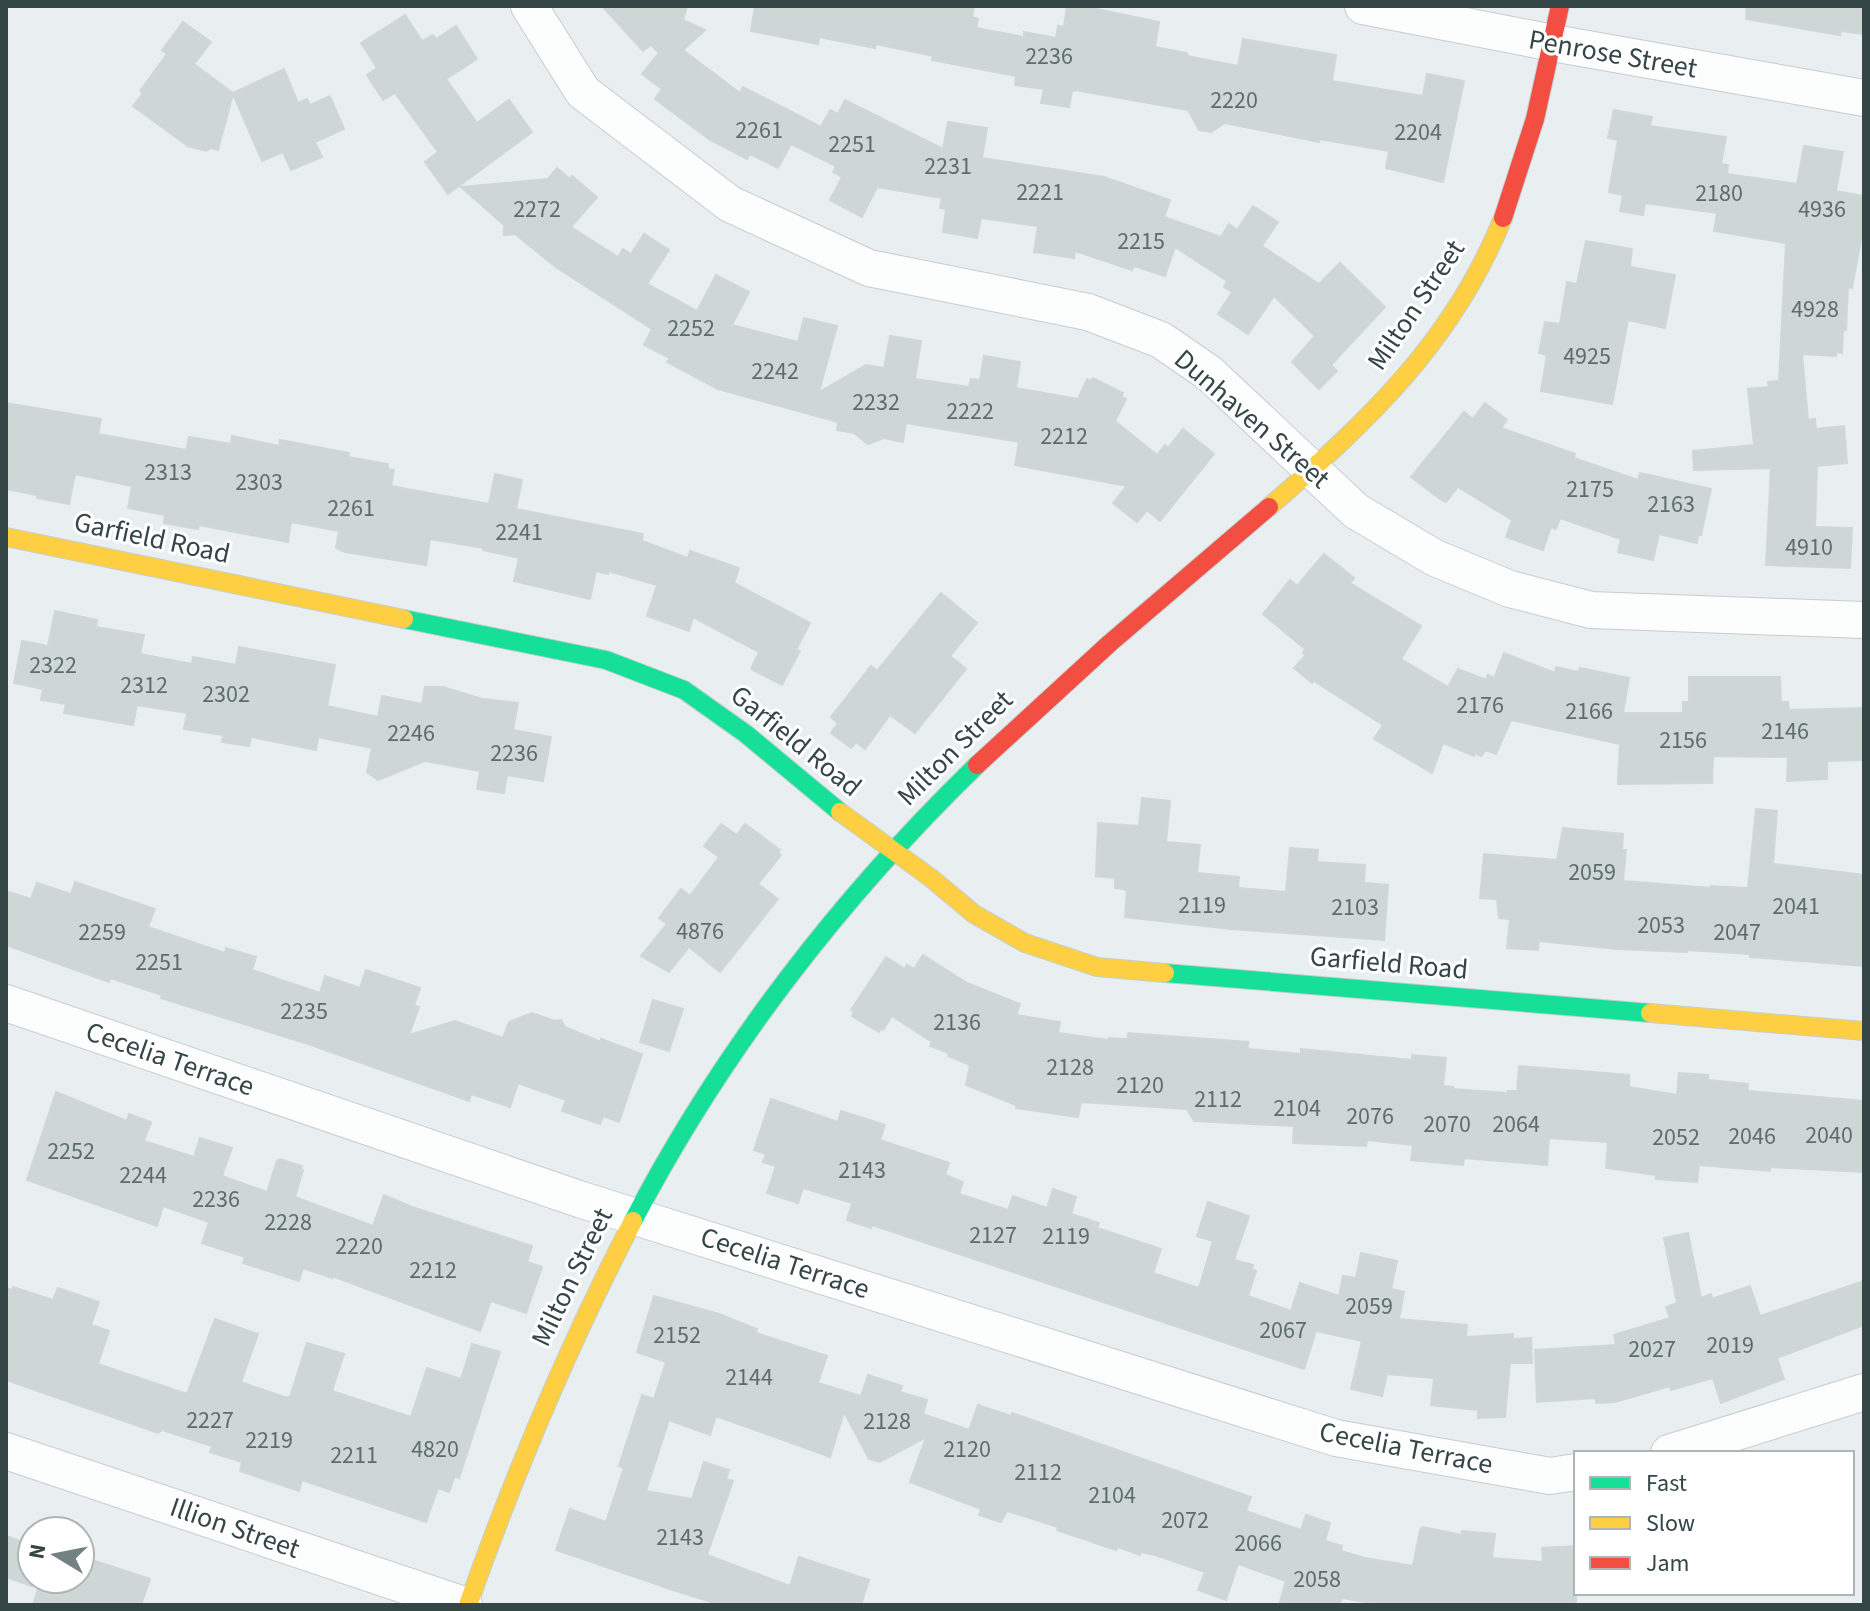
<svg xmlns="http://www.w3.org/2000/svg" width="1870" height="1611" viewBox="0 0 1870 1611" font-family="'Source Sans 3',sans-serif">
<rect width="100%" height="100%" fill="#e9eff0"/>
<g fill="#ced6d6" stroke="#cfd8d8" stroke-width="2">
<path d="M602,6h85l-4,14 22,10 -22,20 57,43 3,-6 78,40 9,-17 8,4 7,-14 98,49 5,-27 39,6 -5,30 122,19 66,23 -6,17 57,20 8,-13 8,6 16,-24 25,16 -16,24 57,38 21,-21 45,44 -54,58 6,6 -18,18 -27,-27 23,-26 -41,-40 -26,38 -30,-20 14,-22 -8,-5 3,-6 -52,-34 -10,29 -31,-10 -2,4 -57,-19 -1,7 -40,-6 4,-26 -57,-8 -4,20 -34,-6 3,-23 -6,-1 2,-10 -65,-11 -15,30 -32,-17 12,-23 -9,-5 3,-6 -45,-22 -13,24 -28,-14 -3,5 -37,-19 -55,-41 7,-10 -20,-15 17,-21 -8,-8 -8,6z"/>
<path d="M755,6h219l-2,11 6,2 -2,9 48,9v-5l32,6 2,-12 6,1 3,-21h15l77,16 -4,25 32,6v3l51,10 5,-27 93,16 -4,26 91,15 4,-22 37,7 -21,101 -57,-14 3,-17 -70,-12v3l-94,-19 -14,9 -12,-2 -11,-20 -113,-20 -3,1 -3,16 -28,-4 3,-14 -29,-4 1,-9 -84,-16 1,-4 -57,-12 -1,4 -56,-11 -1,7 -67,-13z"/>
<path d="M1747,6h117v28l-23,-3 -1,4 -94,-16z"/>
<path d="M405,15l17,26 11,-6 3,4 20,-13 21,33 -31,20 31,44 32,-23 23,32 -84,62 -23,-32 13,-10 -43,-59 -12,7 -16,-25 10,-7 -16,-25z"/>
<path d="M183,22l28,20 -17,22 39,29 51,-24 14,34 9,-4 3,6 20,-9 14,33 -29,13 7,15 -31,13 -8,-18 -21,9 -29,-67 -15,56 -7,-2 -5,3 -18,-5 -55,-40 10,-13 -3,-2 27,-37 -5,-4z"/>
<path d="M1614,110l38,7 -2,9 76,11 -5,27 7,1 -1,9 70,10 7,-38 39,6 -7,39 28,5v27l-12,65 -4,-1 -2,43h-3l-1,23 -6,-1v4l-34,-2 6,66 7,-1 1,10 28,-3 3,37 -30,3 -2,61 37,1 -2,40 -84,-3 5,-97 -77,2 -1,-19 61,-6 -6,-56 21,-2 -1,-5 11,-1 7,-138 -72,-12 3,-18 -72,-10 -2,12 -23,-4 3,-16 -14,-3 9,-52 -10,-2z"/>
<path d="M557,168l13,11 2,-3 25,21 -26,30 47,30 5,-8 8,5 13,-20 25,16 -22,34 50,27 19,-36 33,17 -17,33 66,17 6,-24 33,8 -18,66 47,-27 18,3 6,-32 31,5 -6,38 54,8 2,-8 9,1 4,-24 36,6 -4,26 62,11 9,-20 4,2 2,-3 30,15 -2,4 5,2 -11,22 42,34 8,-10 3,3 15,-19 31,25 -54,67 -13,-11 -10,12 -24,-19 14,-17 -112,-21 4,-23 -113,-19 -3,19 -19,-4 -16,6 -14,-11 -17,-3 1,-8 -120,-33 -51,-27 3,-4 -26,-13 8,-16 -95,-61 -42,-34 -11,1v-10l-43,-38 87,-8z"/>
<path d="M1586,241l46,8 -2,18 45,8 -10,53 -37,-8 -16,84 -71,-13 6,-36 -8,-2 6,-31 15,2 7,-42 10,2z"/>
<path d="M6,403l95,16 -3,15 88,16 3,-13 42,7 1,-8 47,10 1,-6 69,13 -1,4 40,7v5l6,1 -3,16 98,18 6,-30 27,6 -6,29 127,25 -1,7 46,17 2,-7 49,17 -5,15 76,40 -14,27 4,1 -18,34 -31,-16 8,-17 -66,-35 -4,14 -42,-15 10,-31 -49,-14v3l-12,-3 -6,28 -76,-18 5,-23 -36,-8 1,-2 -54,-9 -4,26 -81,-13 -9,-4 3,-17 -48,-9 -3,20 -89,-17 -1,4 -34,-6 1,-8 -37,-7 4,-22 -57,-12 -6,30 -32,-6v-3l-31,-6z"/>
<path d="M1485,403l22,17 -6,8 74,26 -1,4 64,22 2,-7 71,16 -10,46h-3l-1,8 -38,-9 -6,26 -35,-8 3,-13 -61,-21 -4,11 -5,-2 -8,23 -37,-13 6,-17 -54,-33 -12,15 -6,-3 -29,-22 53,-65 9,7z"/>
<path d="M1324,554l30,24 -4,5 71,43 -20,33 47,28 10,-18 28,11 2,-5 6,3 10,-25 51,20 1,-6 22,5 2,-4 49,10 -6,35h60v-11h6v-25h91l1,25h7l1,8 75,-2v52l-37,1v18l-40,2 1,-24 -75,-1 -1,27 -94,1 2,-40 -109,-24 -15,34 -10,-4 -5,6 -6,-3 -1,3 -31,-13 -11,30 -58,-34 9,-14 -69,-44 -2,2 -18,-15 12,-13 -3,-2 2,-4 -42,-35 27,-34 7,6z"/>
<path d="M941,593l36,30 -27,33 16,13 -51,64 -25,-18 -25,34 -9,-7 -5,6 -20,-15 7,-10 -7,-6 40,-51 6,5z"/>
<path d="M55,611l42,9 -1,7 48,8 -4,19 52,10 1,-7 43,8 3,-18 96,18 -8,41 51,11 4,-21 40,8 3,-17h18l39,12 36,4 -5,27 38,7 -8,44 -36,-6 -3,18 -27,-4 3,-18 -55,-10 -47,19 -11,-8 5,-24 -54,-11 -2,13 -65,-13 -2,9 -27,-4 1,-7 -39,-6 3,-16 -50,-8 -4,20 -69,-12 2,-9 -25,-4 2,-11 -29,-6 8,-42 26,5z"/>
<path d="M1142,798l28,3 -4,41 34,3 -3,28 42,4 -1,11 48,4 4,-44 28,2 -1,12 48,3 -1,18 24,2 -4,55 -153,-11 -106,-12 2,-27 -12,-2v-10l-19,-2 2,-53 41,3z"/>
<path d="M1756,809l21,2 -4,53 91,11v91l-114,-9v-3l-63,-4v2l-70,-3 -78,-8 -1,9 -31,-2 3,-29 -11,-1 -2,-19 -17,-1 4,-44 73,6 6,-32 60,6 -1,16h4l-3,31 88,7v-2l37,2z"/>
<path d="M721,824l16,11 8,-11 35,26 -2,3 3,2 -23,29 20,15 -58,73 -31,-25 -20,25 -28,-16 26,-32 -8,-6 22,-29 9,7 29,-39 -15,-11z"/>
<path d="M75,882l80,27 -7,18 77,26 1,-5 30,9 -4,13 68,23 5,-17 35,12 6,-18 54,18 -6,18 5,1 -10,28 46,-14 48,17 6,-16 23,-9 23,8 6,-1 4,7 36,15v-3l41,15 -23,68 -16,-6 -3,8 -38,-13 4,-11 -48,-17 -8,24 -39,-13 -2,7 -161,-57 -147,-46 1,-3 -52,-17 -1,4 -103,-37v-54l25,8 6,-16 34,11z"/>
<path d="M923,955l44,28 53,21 -4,11 44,7 -2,11 51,7v-2l19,1v-6l120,9v7l53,5v-5l111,11v-5l34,3 -3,28 10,1v2l54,4 1,-2h9l2,-25 110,9v12l48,8 2,-22 29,2v5l40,4v7l116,10v71l-94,-5v4l-71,-6 -2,17 -41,-3v-4l-50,-7 2,-26 -59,-4 -2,27 -83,-7 -1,7 -52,-5 2,-15 -46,-5 -1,6 -73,-3 1,-17 -100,-5 -7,-12 -106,-7 -3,15 -62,-9v-3l-50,-20 4,-20 -22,-9 1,-3 -19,-7 2,-4 -40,-26 -9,14 -2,-2 -2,4 -27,-16 2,-4 -3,-2 35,-53 19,12 2,-4 7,4z"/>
<path d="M653,1000l30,9 -14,42 -29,-9z"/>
<path d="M56,1092l71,29 2,-7 22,8 -7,19 50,16 6,-19 32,10 -10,28 45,16 10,-31 3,-2 22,7 -2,3 3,1 -8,27 78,29 11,-31 28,12 120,39 -5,16 15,5 -16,46 -35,-12 -11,30 -148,-55v2l-29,-10 -4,13 -56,-18 2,-6 -43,-14 7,-21 -46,-16 -6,20 -130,-46z"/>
<path d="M771,1099l67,23 3,-11 44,14 -5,15 69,23 -4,12 18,7 -4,12 49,16 5,-14 34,12 6,-19 23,8 -5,17 28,9 -2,5 64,21 -8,24 46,15 14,-47 -16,-5 11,-34 41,14 -15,44 19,5 -1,4 4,2 -8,25 43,15 9,-28 39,13 4,-20 13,2 5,-25 36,8 -6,28 13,3 -5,27 68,6 -1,12 47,-3v5l18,-1 1,25h-22l-5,54 -27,1v-8l-47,-5 3,-27 -47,-4 -5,22 -31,-7 11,-48 -46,-10 -12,38 -432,-144 -1,3 -24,-8 5,-17 -49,-15 -5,15 -31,-10 9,-27 -13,-4 3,-8 -12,-4z"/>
<path d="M1688,1233l13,65 10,-4 1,5 38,-13 10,30 104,-35v44l-87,33 7,21 -63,24 -8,-25 -42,12 -1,-4 -55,16 -19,1v-5l-59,4 -2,-52 81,-5 -2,-10 56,-17 -4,-11 11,-4 -13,-65z"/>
<path d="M13,1287l40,13 5,-12 41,14 -8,23 18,6 -11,33 89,30 28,-75 43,15 -17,48 43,15h6l17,-54 37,11 -12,37 79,26 16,-49 34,11 11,-35 28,8 -41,126 -4,-2 -6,16 -11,-4 -12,34 -124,-42 -3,11 -59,-20 2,-9 -32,-10 2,-6 -50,-16 -4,3 -152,-53v-92l6,2z"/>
<path d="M654,1296l65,18 38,15 -1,4 71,23 -9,27 43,13 7,-21 34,11 -2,6 27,8 -4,14 46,16 9,-25 33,11 1,-3 239,84 -5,14 55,19 5,-15 24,8 -5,18 17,5 -1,5 24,7 48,8 7,-36 3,-3 39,8v-4l33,3 -3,24 51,4 -1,-14 34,-2v59h-192l-42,-7 -3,7h-60l7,-24 -48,-17 -12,36 -28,-10 7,-18 -50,-17 -14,-3 -1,3 -22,-8 -2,3 -59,-20 1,-3 -51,-16 -6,11 -22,-7 2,-6 -71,-27 16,-45 -46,25 -11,-3 -25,-47 -14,45 -114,-41 -6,19 -41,-15 -23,71 46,8 12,-37 25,8 -3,9 7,2 -26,74 83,31 9,-29 70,23 -8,25h-140l-45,-14 -120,-41 14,-41 36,13 18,-54 -5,-2 23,-71 12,4 12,-37 -29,-10z"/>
<path d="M6,1536l26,9v41l-26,-9z"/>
<path d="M80,1556l70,23 -9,26h-108l8,-26h39z"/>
</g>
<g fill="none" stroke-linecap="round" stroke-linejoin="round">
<defs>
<g id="street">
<path d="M529,6l54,86 147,112 139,64 219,44 73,28 48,33 147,138 79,47 75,31 81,21 273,10"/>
<path d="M1363,6l190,37 311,55"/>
<path d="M6,1003l576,197 754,238 214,38 26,-4"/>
<path d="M6,1451l458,154"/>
<path d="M1669,1453l195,-61"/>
</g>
<g id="fast">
<path d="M404,619l202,41 78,30 62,44 94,78"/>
<path d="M1165,973l485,40"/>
<path d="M633,1221c88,-169 208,-324 344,-456"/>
</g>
<g id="slow">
<path d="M1269,507c99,-86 184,-165 234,-289"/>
<path d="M6,537l398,82"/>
<path d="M840,812l91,66 43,36 51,29 72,24 68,6"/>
<path d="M1650,1013l214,18"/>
<path d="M468,1605c47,-133 100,-259 165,-384"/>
</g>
<g id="jam">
<path d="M1503,218l32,-99 25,-113"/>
<path d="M977,765l133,-122 159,-136"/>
</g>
</defs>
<use href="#street" stroke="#c6cdce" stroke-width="38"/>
<use href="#fast" stroke="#c2cfd1" stroke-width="20"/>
<use href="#slow" stroke="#c2cfd1" stroke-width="20"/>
<use href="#jam" stroke="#c2cfd1" stroke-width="20"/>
<use href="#street" stroke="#fcfdfd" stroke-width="36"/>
<use href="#fast" stroke="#16e098" stroke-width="18"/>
<use href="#slow" stroke="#ffcf43" stroke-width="18"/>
<use href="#jam" stroke="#f24e42" stroke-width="18"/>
</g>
<g text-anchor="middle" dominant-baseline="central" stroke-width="6" stroke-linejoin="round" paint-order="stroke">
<g font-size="24" fill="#5d6c6c">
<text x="1049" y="56">2236</text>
<text x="1234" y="100">2220</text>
<text x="759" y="130">2261</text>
<text x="1418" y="132">2204</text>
<text x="852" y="144">2251</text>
<text x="948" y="166">2231</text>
<text x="1040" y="192">2221</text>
<text x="1719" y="193">2180</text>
<text x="537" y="209">2272</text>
<text x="1822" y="209">4936</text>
<text x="1141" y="241">2215</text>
<text x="1815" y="309">4928</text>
<text x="691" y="328">2252</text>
<text x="1587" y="356">4925</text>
<text x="775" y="371">2242</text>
<text x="876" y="402">2232</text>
<text x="970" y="411">2222</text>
<text x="1064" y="436">2212</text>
<text x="168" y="472">2313</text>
<text x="259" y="482">2303</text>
<text x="1590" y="489">2175</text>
<text x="1671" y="504">2163</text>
<text x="351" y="508">2261</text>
<text x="519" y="532">2241</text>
<text x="1809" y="547">4910</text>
<text x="53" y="665">2322</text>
<text x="144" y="685">2312</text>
<text x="226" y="694">2302</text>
<text x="1480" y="705">2176</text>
<text x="1589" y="711">2166</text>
<text x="1785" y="731">2146</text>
<text x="411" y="733">2246</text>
<text x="1683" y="740">2156</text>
<text x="514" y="753">2236</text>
<text x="1592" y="872">2059</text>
<text x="1202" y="905">2119</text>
<text x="1796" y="906">2041</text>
<text x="1355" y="907">2103</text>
<text x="1661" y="925">2053</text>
<text x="700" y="931">4876</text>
<text x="102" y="932">2259</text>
<text x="1737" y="932">2047</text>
<text x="159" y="962">2251</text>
<text x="304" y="1011">2235</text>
<text x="957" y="1022">2136</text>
<text x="1070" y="1067">2128</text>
<text x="1140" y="1085">2120</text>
<text x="1218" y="1099">2112</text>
<text x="1297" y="1108">2104</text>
<text x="1370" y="1116">2076</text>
<text x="1447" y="1124">2070</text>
<text x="1516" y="1124">2064</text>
<text x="1829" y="1135">2040</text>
<text x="1752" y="1136">2046</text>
<text x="1676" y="1137">2052</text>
<text x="71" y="1151">2252</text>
<text x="862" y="1170">2143</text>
<text x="143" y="1175">2244</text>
<text x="216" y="1199">2236</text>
<text x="288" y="1222">2228</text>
<text x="993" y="1235">2127</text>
<text x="1066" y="1236">2119</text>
<text x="359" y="1246">2220</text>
<text x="433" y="1270">2212</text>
<text x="1369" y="1306">2059</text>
<text x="1283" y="1330">2067</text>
<text x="677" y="1335">2152</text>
<text x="1730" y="1345">2019</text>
<text x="1652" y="1349">2027</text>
<text x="749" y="1377">2144</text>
<text x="210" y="1420">2227</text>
<text x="887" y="1421">2128</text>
<text x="269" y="1440">2219</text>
<text x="435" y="1449">4820</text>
<text x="967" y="1449">2120</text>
<text x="354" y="1455">2211</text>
<text x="1038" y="1472">2112</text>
<text x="1112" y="1495">2104</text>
<text x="1185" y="1520">2072</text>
<text x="680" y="1537">2143</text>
<text x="1258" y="1543">2066</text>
<text x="1317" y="1579">2058</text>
</g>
<g font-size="28" fill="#354646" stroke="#fff">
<text transform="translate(1613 54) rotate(10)">Penrose Street</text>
<text transform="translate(1416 305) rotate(-56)">Milton Street</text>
<text transform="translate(1252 419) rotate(41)">Dunhaven Street</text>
<text transform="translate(152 538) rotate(12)">Garfield Road</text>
<text transform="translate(796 741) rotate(39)">Garfield Road</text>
<text transform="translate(955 748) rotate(-45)">Milton Street</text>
<text transform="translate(1389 963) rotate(5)">Garfield Road</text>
<text transform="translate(170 1059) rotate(19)">Cecelia Terrace</text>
<text transform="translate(785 1263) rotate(18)">Cecelia Terrace</text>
<text transform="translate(572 1277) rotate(-64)">Milton Street</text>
<text transform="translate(1406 1448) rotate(11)">Cecelia Terrace</text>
<text transform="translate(235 1528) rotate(19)">Illion Street</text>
</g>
</g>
<rect width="1870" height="1611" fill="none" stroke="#354646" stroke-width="16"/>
<rect x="1574" y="1451" width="280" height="144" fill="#ffffff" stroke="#aeb5b5" stroke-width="2"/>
<rect x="1590" y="1477" width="40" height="12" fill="#16e098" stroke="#aeb5b5" stroke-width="2"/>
<text x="1646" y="1491" font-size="24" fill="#354646">Fast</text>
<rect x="1590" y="1517" width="40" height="12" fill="#ffcf43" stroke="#aeb5b5" stroke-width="2"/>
<text x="1646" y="1531" font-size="24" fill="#354646">Slow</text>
<rect x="1590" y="1557" width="40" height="12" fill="#f24e42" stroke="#aeb5b5" stroke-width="2"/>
<text x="1646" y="1571" font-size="24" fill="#354646">Jam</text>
<g transform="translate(56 1555) rotate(280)"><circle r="38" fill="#ffffff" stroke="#aeb5b5" stroke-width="2"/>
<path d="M0-6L14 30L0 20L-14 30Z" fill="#748182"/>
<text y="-12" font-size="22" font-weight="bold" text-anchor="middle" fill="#354646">N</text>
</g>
</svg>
